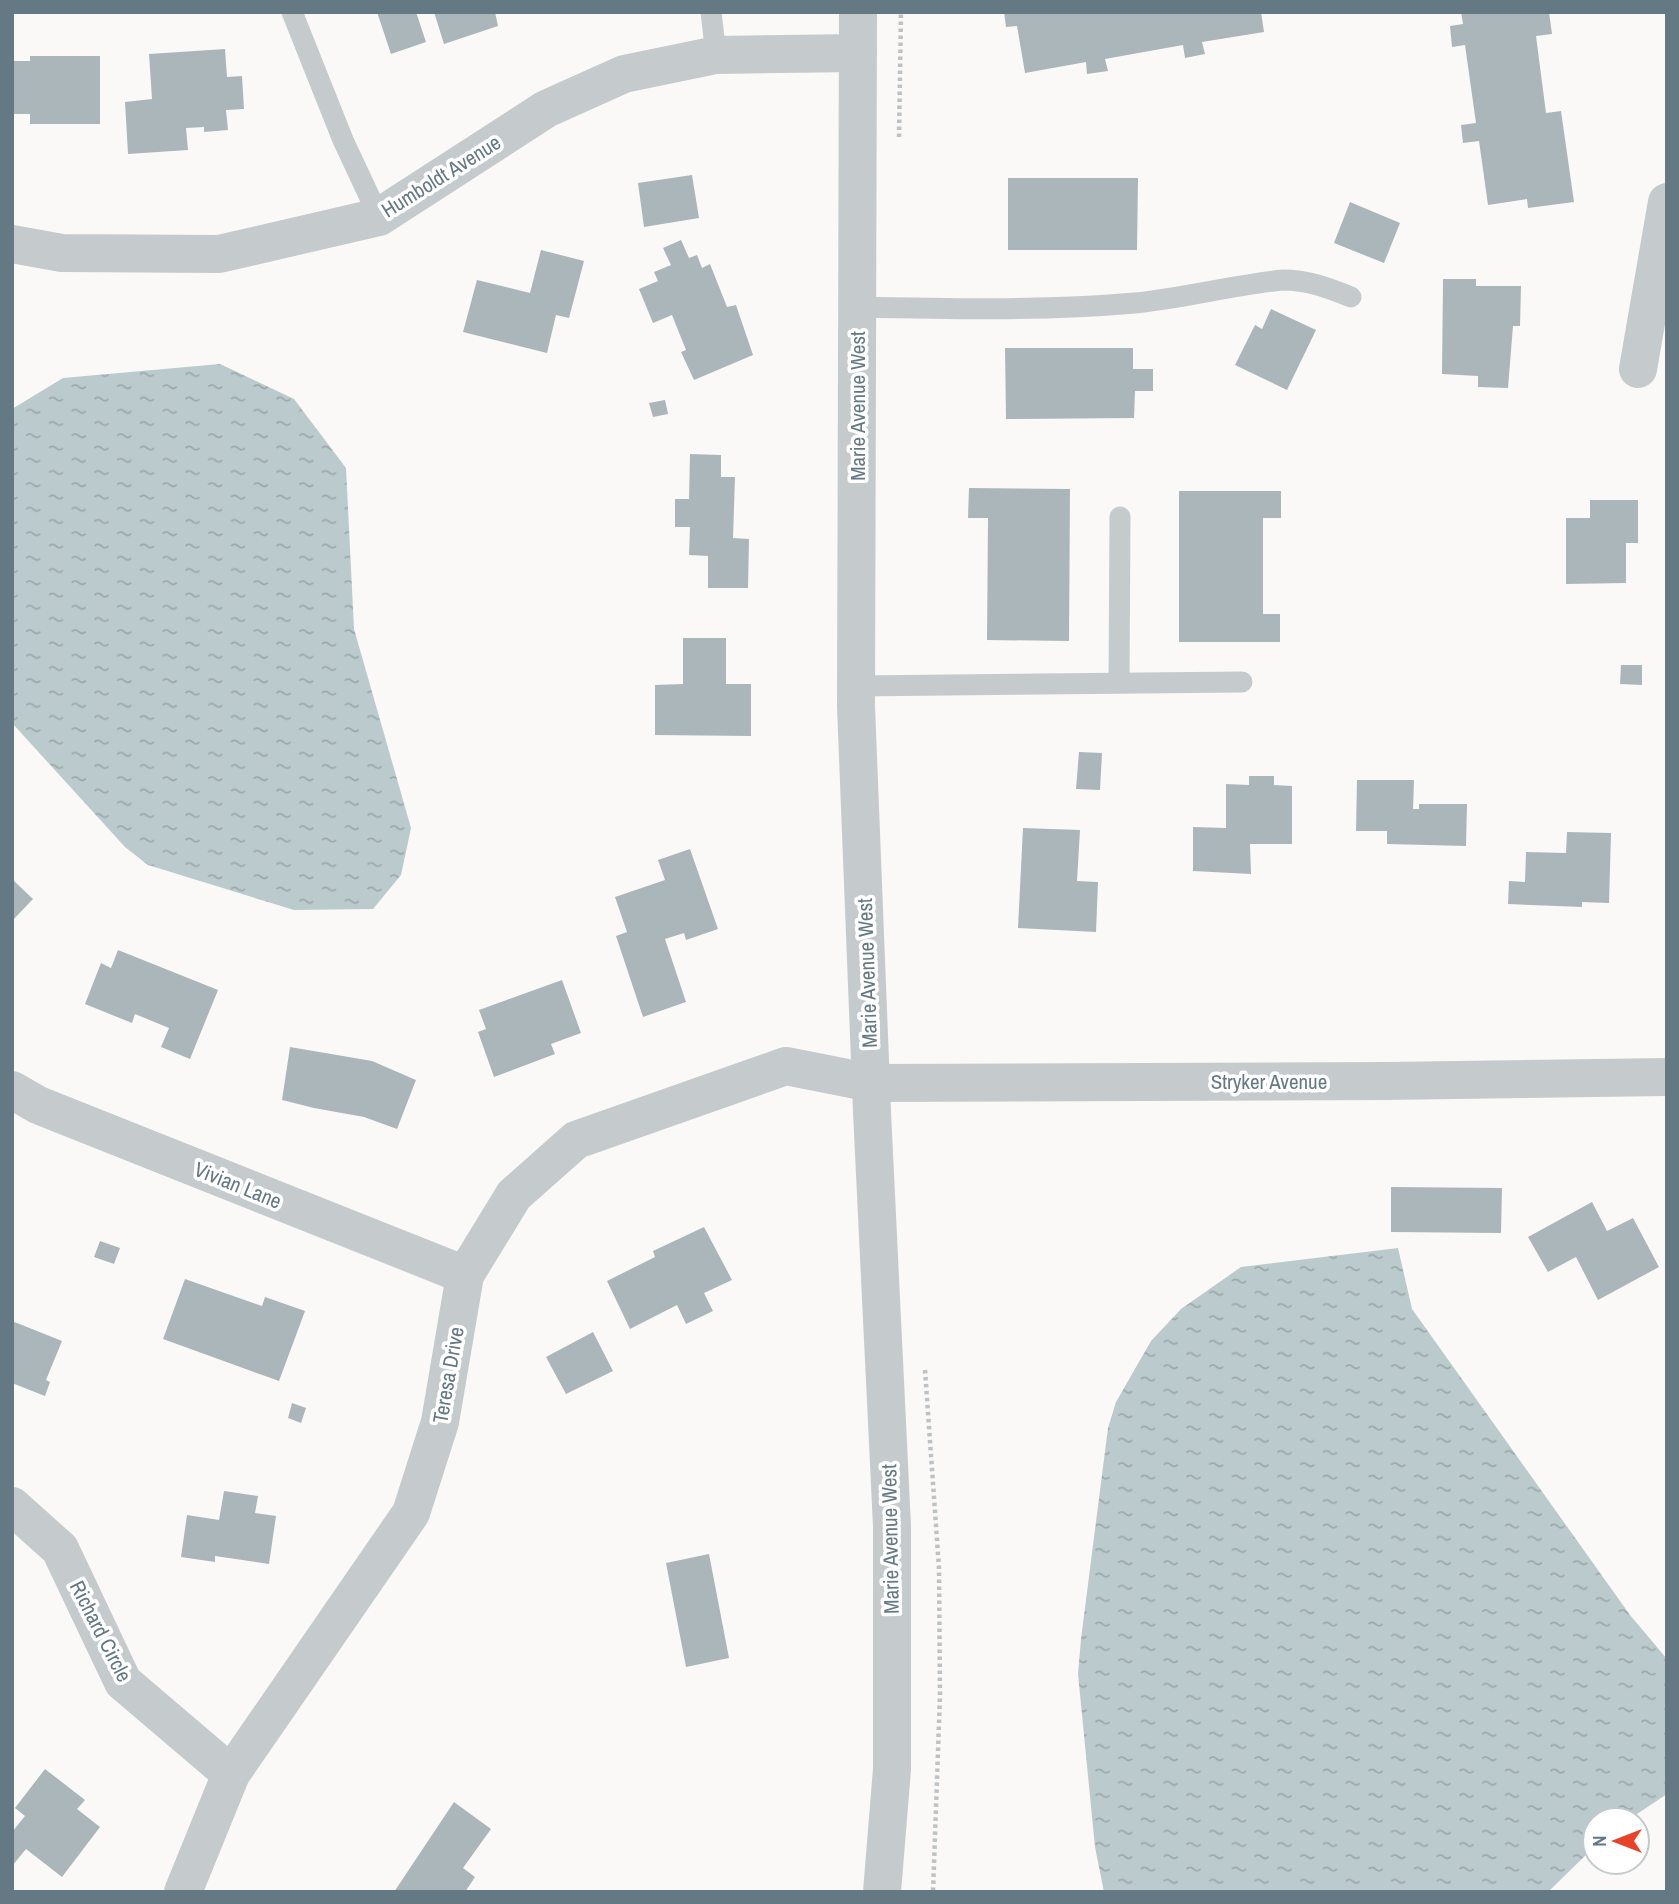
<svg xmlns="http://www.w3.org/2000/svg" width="1679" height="1904" viewBox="0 0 1679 1904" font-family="'Archivo Narrow',sans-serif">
<defs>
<pattern id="water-ripples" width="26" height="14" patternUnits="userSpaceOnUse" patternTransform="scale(1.75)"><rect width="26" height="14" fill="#bbcacc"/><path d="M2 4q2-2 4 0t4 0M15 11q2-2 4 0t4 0" fill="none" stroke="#9ca9ab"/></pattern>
</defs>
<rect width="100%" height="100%" fill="#faf9f7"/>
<g fill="url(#water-ripples)">
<path d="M220,364l74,35 52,69 8,161 57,199 -10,47 -28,34 -79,1 -146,-45 -23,-18 -113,-124v-314l51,-31z"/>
<path d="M1398,1248l14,61 218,306 37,44v135l-39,26h-33v26l-47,46h-444l-9,-45 -17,-173 3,-35 27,-211 8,-26 35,-61 30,-32 60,-42z"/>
</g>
<g fill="#abb6ba">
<path d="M377,12h39l10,30 -35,12z"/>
<path d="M434,12h61l3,14 -54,18z"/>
<path d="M1004,12h257l3,20 -62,10 3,12 -20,4 -2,-13 -78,14 3,12 -21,3 -1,-12 -61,11 -8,-47 -11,1z"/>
<path d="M1461,12h88l3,22 -16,2 10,77 15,-2 13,91 -46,6 -1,-9 -39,6 -9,-64 -16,2 -2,-18 15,-2 -11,-78 -13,2 -2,-21 13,-2z"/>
<path d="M225,49l2,28 15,-1 2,33 -18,1 2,20 -24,2v-5l-18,1 2,22 -60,4 -3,-52 27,-3 -3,-45z"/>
<path d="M30,56h70v68h-70v-10h-18v-53h18z"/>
<path d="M692,175l7,43 -55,9 -6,-44z"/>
<path d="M1008,178h130l-1,72h-129z"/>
<path d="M1350,202l50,21 -16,40 -50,-20z"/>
<path d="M681,240l8,18 8,-3 5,13 8,-4 17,43 9,-2 17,50 -59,25 -13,-28 5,-2 -14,-35 -19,8 -14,-34 19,-8 -4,-9 17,-7 -8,-17z"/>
<path d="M541,250l43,11 -15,57 -13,-3 -9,38 -84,-21 14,-52 53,13z"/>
<path d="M1443,279h33v7h45l-1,40h-7l-5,62 -30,-1v-11l-36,-2z"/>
<path d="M1271,309l45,21 -29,60 -52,-25 20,-40 7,4z"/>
<path d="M1005,348h128v21h20v22h-18l-1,27 -128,1z"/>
<path d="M665,400l3,14 -15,3 -4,-14z"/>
<path d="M690,454l31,1v22h14l-2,61 16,1 -1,49h-40v-32l-19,-1 1,-28h-15v-28h14z"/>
<path d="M969,488l101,1 -1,152 -82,-1 1,-122h-20z"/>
<path d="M1179,491h102v27h-18v96h17v28h-101z"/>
<path d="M1590,500h48v43h-12v40l-60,1v-66h24z"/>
<path d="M683,638h43v46h25v52l-96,-1v-50l28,-1z"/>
<path d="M1621,665h21v20l-22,-1z"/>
<path d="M1079,752l23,1 -2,37 -24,-1z"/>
<path d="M1249,776h25v9l18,1v58h-42l1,30 -58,-3v-44l33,1v-44l23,1z"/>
<path d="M1357,780h57l-1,29h6v-5h48l-1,42 -79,-2v-13h-31z"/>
<path d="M1023,828l57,2 -3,51 21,1 -2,50 -78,-4z"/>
<path d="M1567,832l44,1 -2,70 -27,-1v5l-74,-3 1,-23 16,1 1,-30 40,1z"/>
<path d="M690,849l28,80 -32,11 -2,-7 -19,6 21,63 -43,15 -27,-81 11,-4 -12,-35 50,-17 -7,-20z"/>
<path d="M12,879l21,20 -21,22z"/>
<path d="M118,950l100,40 -28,69 -29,-12 8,-19 -34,-14 -3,9 -47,-19 16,-41 10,5z"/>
<path d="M562,980l19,53 -30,11 4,10 -61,23 -16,-45 8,-3 -7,-19z"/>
<path d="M290,1047l82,14 44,19 -19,49 -33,-12 -50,-9 -32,-8z"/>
<path d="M1391,1187l111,1 -1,45 -110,-1z"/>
<path d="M1592,1202l15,29 26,-13 26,49 -61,33 -22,-43 -28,15 -20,-35z"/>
<path d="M704,1227l28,53 -28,13 9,18 -27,13 -9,-19 -47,24 -23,-48 48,-24 -2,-6z"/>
<path d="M100,1241l20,7 -6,16 -20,-7z"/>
<path d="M185,1279l77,27 3,-9 40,14 -26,70 -116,-42z"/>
<path d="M12,1321l50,20 -16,39 4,2 -5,14 -33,-13z"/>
<path d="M593,1332l20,39 -47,23 -20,-37z"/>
<path d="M292,1403l14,5 -5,15 -13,-5z"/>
<path d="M224,1491l34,5 -3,17 21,3 -7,48 -54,-8v6l-34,-5 6,-42 32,5z"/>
<path d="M709,1554l20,104 -43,9 -20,-104z"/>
<path d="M45,1769l40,31 -8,9 23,18 -38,50 -36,-28 -14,17v-34l13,-16 -10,-8z"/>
<path d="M454,1802l37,27 -28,39 12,9 -10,15h-71z"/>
</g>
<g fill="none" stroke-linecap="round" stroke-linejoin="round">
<g stroke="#bfc2c4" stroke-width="4.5" stroke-dasharray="3.5 3.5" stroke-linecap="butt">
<path d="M899,137l2,-125"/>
<path d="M925,1370l14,198 1,127 -7,197"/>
</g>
<g stroke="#c5cacd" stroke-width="21">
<path d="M292,12l51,128 36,77"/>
<path d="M711,12l5,43"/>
<path d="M857,307c92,2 186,4 278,-4 50,-5 98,-18 148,-23 25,0 45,8 68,17"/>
<path d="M1119,683l1,-166"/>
<path d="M856,686l386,-4"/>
</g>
<g stroke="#c5cacd" stroke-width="38">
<path d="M12,244l50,9 157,1 160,-37 167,-108 78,-35 92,-19 142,-2"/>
<path d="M1638,369l29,-167"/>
<path d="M12,1090l26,15 427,170"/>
<path d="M12,1506l48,43 63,133 108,92"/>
<path d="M183,1892l48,-118 180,-261 29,-91 25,-147 49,-80 62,-55 210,-74 86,17 514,-2 281,-4"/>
</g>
<path stroke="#c5cacd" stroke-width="38" d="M858,12l-2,694 16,406 20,414v243l-10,123"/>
</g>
<g text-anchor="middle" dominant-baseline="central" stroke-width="7" stroke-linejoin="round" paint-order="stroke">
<g font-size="21" fill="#647983" stroke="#fff">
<text transform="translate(441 176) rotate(-32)">Humboldt Avenue</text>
<text transform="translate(857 406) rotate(-90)">Marie Avenue West</text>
<text transform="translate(867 973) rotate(-92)">Marie Avenue West</text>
<text x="1269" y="1081">Stryker Avenue</text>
<text transform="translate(238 1185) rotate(22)">Vivian Lane</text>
<text transform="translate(448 1375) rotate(-80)">Teresa Drive</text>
<text transform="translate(890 1539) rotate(-91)">Marie Avenue West</text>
<text transform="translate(101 1631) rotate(63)">Richard Circle</text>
</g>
</g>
<rect width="1679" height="1904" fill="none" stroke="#647983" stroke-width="28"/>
<g transform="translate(1616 1841) rotate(270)"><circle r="33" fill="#ffffff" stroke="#c1c9cd" stroke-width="2"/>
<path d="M0-5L12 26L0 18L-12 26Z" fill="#e84229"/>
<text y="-10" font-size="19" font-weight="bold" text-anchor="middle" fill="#647983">N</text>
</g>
</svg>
